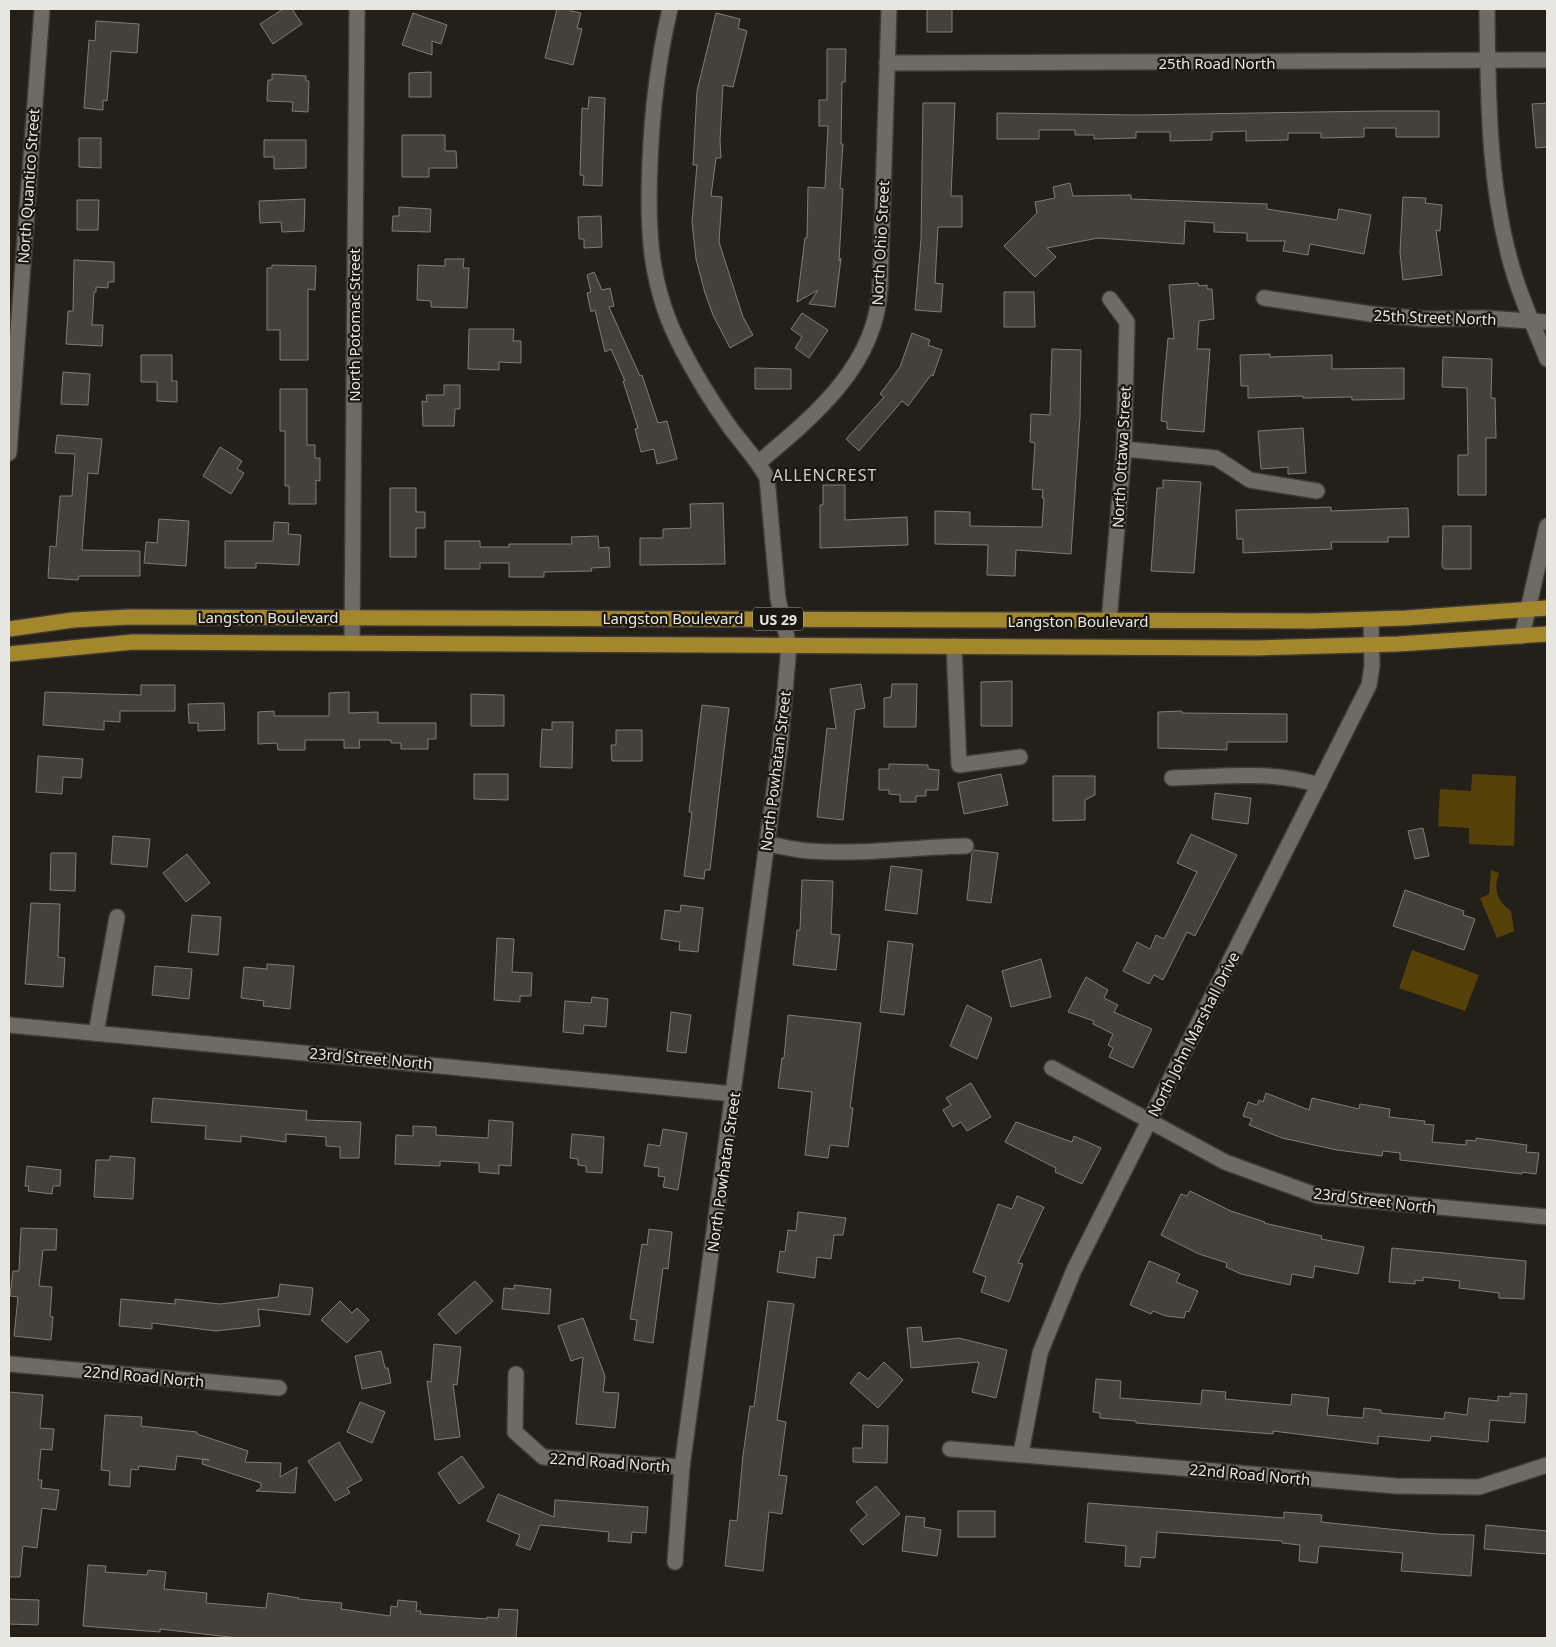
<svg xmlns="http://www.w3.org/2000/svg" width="1556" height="1647" viewBox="0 0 1556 1647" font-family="'Noto Sans',sans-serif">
<rect width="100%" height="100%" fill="#23201a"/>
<g fill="#564108">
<path d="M1472,774l44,2 -2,70 -45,-2v-16l-31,-2 2,-37 31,2z"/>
<path d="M1491,870l8,3c-6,16 -2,28 12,38l3,20 -17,7 -17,-40 9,-4z"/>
<path d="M1412,950l67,25 -14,36 -66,-23z"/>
</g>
<g fill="#45413a" stroke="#807c74">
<path d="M283,9h9l10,15 -29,20 -13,-20z"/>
<path d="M557,9h15l-1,2 10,2 -4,15 5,1 -9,36 -28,-7z"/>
<rect x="927" y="9" width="25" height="23"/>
<path d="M413,13l34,12 -6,19 -9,-3v14l-30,-10z"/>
<path d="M716,13l24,6 -2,9 9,3 -14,56 -10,-2 -3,56 1,17h-5l-5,38 11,1 -3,45 24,75 10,18 -23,13 -17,-33 -8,-22 -9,-34 -4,-37 5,-57h-4l4,-74z"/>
<path d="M96,21l43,3 -2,29 -26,-2 -4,50 -4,-1v10l-19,-2 5,-68 6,1z"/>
<path d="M827,49h19l-1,33h-3l-1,62h2l-3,44 3,1 -4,72 2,-3 -6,49 -26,-3 9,-14 -21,12 8,-64h2l1,-51 17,1 3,-62h-9v-26h8z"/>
<path d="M431,72v25h-22v-24z"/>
<path d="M272,74l34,2v5h3l-1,31 -16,-1 1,-9 -26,-1 1,-21h4z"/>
<path d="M589,97l16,1 -3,88 -19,-1 1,-9 -4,-1 2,-67 6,1z"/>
<path d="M923,103h32l-4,93h11v31h-24l-3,56 8,1 -2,28 -26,-2 6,-71z"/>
<path d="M1547,103v44l-11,1 -4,-44z"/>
<path d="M1377,111h62v26h-43v-9h-32v9l-43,1v-5h-33v7l-42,1v-10l-34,1v8l-42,1v-9h-34v6l-42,1v-4h-19v-5h-36v9h-42v-26l139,2z"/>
<path d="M402,135h43v16h11l1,17h-28v9h-27z"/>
<path d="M79,138h22v30l-22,-1z"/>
<path d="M264,140h42v28l-32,1v-12h-10z"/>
<path d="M1070,183l3,13 58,-1v4l136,5v5l70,11 2,-11 32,6 -7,39 -54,-10 -2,11 -25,-4 2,-10h-38v-8l-33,-1v-9l-29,-2 -1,23 -86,-6 -51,10 9,9 -21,20 -31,-31 33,-33 -2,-11 20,-4 -2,-11z"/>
<path d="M1403,197l23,1 -1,5 17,2 -2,26 -4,-1 6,45 -39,5 -3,-28z"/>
<path d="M305,199l-1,32 -22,1 -1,-10 -21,1 -1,-22z"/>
<path d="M77,200h22l-1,30h-21z"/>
<path d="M399,207l32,2 -1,23 -38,-1 1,-15h6z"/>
<path d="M601,216l1,31 -18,1v-9h-5l-1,-22z"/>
<path d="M445,259h19l-1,9h6l-2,40 -36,-1v-6l-14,-1 1,-35 27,1z"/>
<path d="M74,260l40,2v20h-6v6l-12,-1v5h-2l-2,33h11l-1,21 -36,-2 2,-33h5z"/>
<path d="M272,265l44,1 -1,24 -7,-1v71h-28v-30h-13v-62h5z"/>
<path d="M594,272l8,18 8,-2 4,18 -5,1 31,69 2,-1 16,48 9,-2 10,38 -20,5 -3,-15 -13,3 -6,-23 3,-1 -15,-47h2l-14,-32 -6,3 -10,-42 -4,2 -4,-19 4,-1 -4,-17z"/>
<path d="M1198,283l1,3 8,-1v4h5l2,30 -15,2 -2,28h13l-6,83 -37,-3v-7l-6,-1 2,-29 5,-54 6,1 -5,-54z"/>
<path d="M1004,292h30l1,35h-31z"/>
<path d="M802,313l26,17 -19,28 -14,-10 7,-11 -11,-8z"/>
<path d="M469,329h45l-1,12h8v22l-22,-1v8l-31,-1z"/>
<path d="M912,333l18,7 -2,5 14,5 -9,26 -2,-1 -23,31 -6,-5 -43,50 -13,-12 38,-42 -4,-3 20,-27z"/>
<path d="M1052,349l29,1 -1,67 -9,137 -55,-4 -1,26 -28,-1 1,-30 -53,-1v-33l35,1v14l72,1 2,-29h-2l1,-8 -11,-1 3,-46 -5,-1 1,-28 19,1z"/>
<path d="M1270,354v3l62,-2v14l72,-1v31l-52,1v-3l-49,1v-2l-55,2v-12h-7l-1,-31z"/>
<path d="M141,355h31v26h5v21l-20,-1v-19h-16z"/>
<path d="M1443,357l49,2 -1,39h4l1,40h-10v57h-28v-40h10l-1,-67 -25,-1z"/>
<path d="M755,368l36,1v20h-36z"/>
<path d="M63,372l27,2 -2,31 -27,-1z"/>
<path d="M444,385h16v24h-5l-1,17h-31l-1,-25 5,1 -1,-7h18z"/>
<path d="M280,389h27v56h8v13h5v23l-4,-1v24h-27v-18h-4v-55h-5z"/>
<path d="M1303,428l3,45 -18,1v-7l-27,2 -3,-38z"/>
<path d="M57,435l45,4 -4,35 -10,-1 -6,77 58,1v25h-61l-1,4 -30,-2 2,-32 6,1 4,-51h12l3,-42 -20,-1z"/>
<path d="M220,447l22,14 -5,8 7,4 -13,21 -28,-18z"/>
<path d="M1163,480l38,2 -7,91 -43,-2 6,-83h6z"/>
<path d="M823,485h22v35l62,-3 1,28 -88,3v-43h3z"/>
<path d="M390,488h26v24h9v16h-9v29h-26z"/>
<path d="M723,503l2,61 -85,1v-27h23v-9l28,-1 -1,-24z"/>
<path d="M1331,507v4l77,-3 1,29h-21v5h-57l1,7 -89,4v-14h-6l-1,-29z"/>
<path d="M159,519l30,2 -3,45 -42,-3 2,-21 11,1z"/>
<path d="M274,522l15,1 -1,11 13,1 -2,30 -43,-2v5h-31v-27h48z"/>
<path d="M1443,526h28v43h-27l-2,-3z"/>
<path d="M598,536l1,12 10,-1 1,20 -19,1 1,3 -48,1v5h-35v-14h-29v6h-35v-28h35v6h29v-3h63l-1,-7z"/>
<path d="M1012,681v45h-31v-44z"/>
<path d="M861,684l4,24 -10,2 -12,110 -26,-3 10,-89 9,1 -6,-40z"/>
<path d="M892,684h25l-1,43h-32v-29l7,-1z"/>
<path d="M141,685h34v26h-55v11l-16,-1v9l-61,-5 2,-33 96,3z"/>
<path d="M349,692v21l29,-1v11h58v16h-8v10h-27v-6h-10v-3h-32l1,8h-16v-8h-39v10h-27l-1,-7 -19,1v-32l16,-1v5h55v-23z"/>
<path d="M471,694l33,1v31h-33z"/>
<path d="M224,703l1,27 -27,1v-8h-9l-1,-19z"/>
<path d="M702,705l27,3 -19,162h-5l-1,9 -20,-3 8,-64h-3z"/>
<path d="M1182,711v2l105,1v28h-60v8l-69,-2v-36z"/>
<path d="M552,722h21l-1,46 -32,-1 2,-38 10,1z"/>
<path d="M616,730h26v31h-30l-1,-16h5z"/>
<path d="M38,756l45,3 -2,19 -18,-1 -1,17 -26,-2z"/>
<path d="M889,764l39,1v4l11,1 -1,20h-12v6h-10v6h-16v-7l-11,-1v-4h-10v-21h10z"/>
<path d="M474,774h34v26l-34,-1z"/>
<path d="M1001,774l7,31 -44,9 -6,-31z"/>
<path d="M1053,776h42v19l-10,5v20l-32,1z"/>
<path d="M1215,793l36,5 -3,26 -36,-5z"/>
<path d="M1423,828l6,28 -14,3 -7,-28z"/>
<path d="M1191,834l46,21 -42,81 -8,-4 -24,48 -9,-5 -5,9 -26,-13 14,-29 13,7 6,-14 8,4 33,-67 -20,-9z"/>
<path d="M113,836l37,3 -3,28 -36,-3z"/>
<path d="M974,850l24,3 -7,50 -24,-3 5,-47z"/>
<path d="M51,853h25l-1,38 -25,-1z"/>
<path d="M187,854l23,29 -24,19 -23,-29z"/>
<path d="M891,866l31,4 -5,44 -32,-4z"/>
<path d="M802,880l31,1 -2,53 9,1 -4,35 -43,-5 4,-35h3z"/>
<path d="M1405,890l59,21 -1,4 12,4 -11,31 -71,-24z"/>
<path d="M31,903l29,1 -2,53 7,1 -2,29 -38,-3z"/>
<path d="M681,905l22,3 -5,44 -19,-2 1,-8 -19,-3 4,-29 15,2z"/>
<path d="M192,915l29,2 -3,38 -30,-3z"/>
<path d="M497,938l17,1 -2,33 20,1 -1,23h-11v6l-26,-2z"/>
<path d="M888,941l25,3 -9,71 -24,-3z"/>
<path d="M1041,959l10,38 -40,10 -9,-36z"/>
<path d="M267,964l27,2 -4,43 -27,-3 1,-5 -23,-3 3,-31 23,2z"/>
<path d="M155,966l37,3 -3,30 -37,-4z"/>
<path d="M1086,977l22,13 -4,8 14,7 -4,7 38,17 -19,39 -24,-11 4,-9 -5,-3 5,-11 -20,-10 1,-3 -26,-9z"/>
<path d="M592,997l16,2 -2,28 -22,-2 -1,9 -20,-2 2,-31 26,2z"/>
<path d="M967,1005l25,13 -15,41 -27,-13z"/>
<path d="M671,1012l20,3 -5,38 -19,-2z"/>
<path d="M788,1015l73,8 -11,85h3l-5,39 -18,-2 -2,13 -23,-3 7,-63 -34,-4 4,-30h2z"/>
<path d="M971,1083l20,34 -24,14 -6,-9 -8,5 -10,-17 8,-5 -5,-7z"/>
<path d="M1266,1093l43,17 3,-12 47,11 1,-5 30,5 -1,8 36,4 -1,3 10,1 -2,17 34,3v-5l10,1v-3l51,7 -1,7 13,1 -3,21 -14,-2v2l-122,-14v-7l-17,-2 -1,5 -45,-6 -55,-12 -33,-13 3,-6 -9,-3 5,-14 9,3 2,-5 4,2z"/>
<path d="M153,1098l154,13 -1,9 55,2 -2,36h-19v-11l-14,-1v-9l-40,-3v8l-45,-6v6l-36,-3 1,-13 -55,-4z"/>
<path d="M489,1120l24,2 -2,44 -12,-1v9l-20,-2v-9l-39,-2v5l-45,-2 1,-29 17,1v-10l23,1v8l52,3z"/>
<path d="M1016,1122l56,20 2,-6 27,12 -19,36 -27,-12 1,-4 -51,-26z"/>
<path d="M663,1129l24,4 -9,57 -15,-3 2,-10 -7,-1 1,-8 -15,-2 4,-22 12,2z"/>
<path d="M572,1134l32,3 -2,36 -16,-1v-6l-8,-1v-6l-8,-1z"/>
<path d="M110,1156l25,2 -2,41 -39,-2 2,-37h14z"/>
<path d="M27,1166l34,4 -1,16h-7l-1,8 -24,-3 1,-5h-4z"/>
<path d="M1190,1191l41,20 34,11 -1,1 58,13 -1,3 43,8 -6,27 -43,-8 -2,12 -21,-4 -2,11 -49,-11 -15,-7 1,-4 -28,-9 -38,-19 20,-41 6,2z"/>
<path d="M1017,1196l27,11 -26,56 5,1 -14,38 -28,-10 5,-15 -13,-5 25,-68 14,5z"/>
<path d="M798,1212l48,6 -3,17h-9l-3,24 -14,-2 -2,21 -38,-6 3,-21 5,1 3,-22 8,1z"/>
<path d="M21,1228l36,1 -1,21h-13l-4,36 13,1 -2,29 3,1 -2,23 -37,-4 4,-39 -8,-1 3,-25h6z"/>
<path d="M649,1229l23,3 -4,37 -5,-1 -10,75 -19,-3 3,-20 -7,-1 12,-75 5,1z"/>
<path d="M1392,1248l134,13 -2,38 -25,-1v-5l-40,-5 1,-7 -37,-4v4l-8,-1v4l-26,-2z"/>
<path d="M1149,1261l31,13 -4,8 22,9 -9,21 -3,-1 -2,7 -18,-2 -13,-5 -2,3 -21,-9z"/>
<path d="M475,1281l18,20 -37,33 -18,-20z"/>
<path d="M280,1284l33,4 -3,27 -52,-6 2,17 -44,5 -64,-8v6l-33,-3 2,-27 54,5v-5l45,5 58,-7z"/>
<path d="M514,1285l37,4 -2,25 -47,-5 2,-21 10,1z"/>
<path d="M340,1301l12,12 5,-5 12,12 -22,23 -26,-23z"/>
<path d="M768,1301l26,3 -17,116 9,2 -7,53 8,1 -5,38 -13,-2 -6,59 -38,-5 5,-46 7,1 6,-66 7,-49 4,1z"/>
<path d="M583,1318l22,58 -2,16 16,1 -4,35 -39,-4 7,-67 -12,4 -13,-35z"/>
<path d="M921,1327l2,15 36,-4 48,12 -11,48 -24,-6 7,-30 -68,6 -4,-40z"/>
<path d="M434,1344l27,3 -4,38 -4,-1 7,53 -25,3 -8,-59 4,1z"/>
<path d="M381,1351l4,17h3l3,15 -29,6 -7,-33z"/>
<path d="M884,1362l19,18 -25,28 -28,-25 9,-11 9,7z"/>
<path d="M1096,1379l25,2 -1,17 81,6 1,-14 24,2 -1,7 66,6 1,-11 37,4 -2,17 36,3 1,-10 17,2v3l63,6 1,-7 22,3 2,-17 29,3v-5l12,1v-4l17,1 -2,29 -35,-3 -2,22 -57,-6 -1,5 -52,-5v8l-105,-13v3l-137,-11v-2l-36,-3v-5l-7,-1z"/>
<path d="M9,1392l34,3 -3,33 14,1 -2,21 -11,-1 -3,31h4l-1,8 18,2 -3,20 -14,-2 -5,40 -14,-2 -3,31h-11z"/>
<path d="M360,1402l25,10 -13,31 -25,-11z"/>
<path d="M105,1415l37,2 -1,9 56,6v2l51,17 -3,11 36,1 -1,14 17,-10 -2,26 -39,-2 5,-3v-5l-59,-19 1,-5 6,1 -32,-4 -2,14 -36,-4 -1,4 -7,-1 -1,18 -21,-2 1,-14 -9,-1z"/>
<path d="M863,1425l25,1 -1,37 -34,-1v-14h9z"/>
<path d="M339,1442l23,38 -15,8 3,5 -15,8 -27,-40z"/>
<path d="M462,1456l22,31 -25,17 -21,-31z"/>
<path d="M876,1486l24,28 -37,31 -13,-15 17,-15 -11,-13z"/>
<path d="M498,1494l56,23 1,-17 93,7 -2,26 -14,-1 -1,11 -23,-2 1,-9 -69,-7 -10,25 -14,-5 4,-10 -33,-14z"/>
<path d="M1088,1503l196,15v-6l38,3 -1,7 116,12 37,1 -3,41 -70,-5 2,-18 -84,-7 -2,17 -18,-2 1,-16 -18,-2v-2l-125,-9 -2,26 -14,-1 -1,10 -15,-1 1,-20 -41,-4z"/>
<rect x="958" y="1511" width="37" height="26"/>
<path d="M906,1516l19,2 -1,9 17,3 -4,26 -35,-5z"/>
<path d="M1486,1525l61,6v23l-63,-5z"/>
<path d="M88,1565l18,1 -1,6 42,3 1,-5 18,2 -2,17 43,4 -1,10 60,5 2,-15 31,5 -1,1 44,4 -1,6 49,7 1,-10 6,1 1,-7 19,2 -1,9h5l-1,3 67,5v-2l11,1 1,-9 19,1 -2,28h-278l-78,-9v3l-77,-6z"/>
<path d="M9,1599l30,1 -1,25 -29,-1z"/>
</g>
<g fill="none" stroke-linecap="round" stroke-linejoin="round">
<defs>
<g id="minor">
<path d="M670,9c-12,51 -18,101 -20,153 -3,68 -1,125 32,187 14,27 30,53 47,77 13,18 28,33 38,52l11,121 11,47 -9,101 -98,720 -7,95"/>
<path d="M1487,9c1,89 1,183 28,268 9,28 21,55 32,82"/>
<path d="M887,63l660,-3"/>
<path d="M1264,298l107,16 54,5 60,-1 62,4"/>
<path d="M1124,449l92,9 34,22 67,11"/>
<path d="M9,453l33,-444"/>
<path d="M758,463c56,-47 118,-97 122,-175l9,-279"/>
<path d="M1109,621l15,-172 3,-127 -17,-23"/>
<path d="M1522,636l25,-110"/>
<path d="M352,642l5,-633"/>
<path d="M954,646l5,119 61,-8"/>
<path d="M1172,778c49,-1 100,-8 147,7"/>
<path d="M767,844c14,2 28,6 42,7 52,4 105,-4 157,-5"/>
<path d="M9,1025l725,69"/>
<path d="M96,1033l21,-116"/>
<path d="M1052,1068l173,94 93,34 229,21"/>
<path d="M9,1364l270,24"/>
<path d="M516,1374l-1,58 28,25 139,10"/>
<path d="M950,1449l446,37 83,1 68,-22"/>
<path d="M1021,1453l19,-100 34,-83 295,-585 3,-19 -1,-46"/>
</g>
<g id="major">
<path d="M9,629l64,-9 56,-3 1182,4 95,-3 141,-10"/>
<path d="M9,654l124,-12 1123,6 142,-4 149,-10"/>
</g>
</defs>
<use href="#minor" stroke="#3d3a35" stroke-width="18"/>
<use href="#major" stroke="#3d3a35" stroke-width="18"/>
<use href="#minor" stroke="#6f6b64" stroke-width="15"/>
<use href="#major" stroke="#a4862c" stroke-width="15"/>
</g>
<g text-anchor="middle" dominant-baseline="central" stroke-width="4.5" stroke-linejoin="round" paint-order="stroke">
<rect fill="#1a1711" stroke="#aaa8a3" stroke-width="1" x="753" y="607.5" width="50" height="23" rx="4"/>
<g font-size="14" font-weight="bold" fill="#e8e6e1">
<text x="778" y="619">US 29</text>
</g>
<g font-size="15" fill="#e8e6e1" stroke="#1a1711">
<text x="1217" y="63">25th Road North</text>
<text transform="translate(28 186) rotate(-86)">North Quantico Street</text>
<text transform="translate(880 243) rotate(-87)">North Ohio Street</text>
<text transform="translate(1435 317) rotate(2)">25th Street North</text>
<text transform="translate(354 325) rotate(-90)">North Potomac Street</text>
<text transform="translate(1121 457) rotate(-87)">North Ottawa Street</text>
<text x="268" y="617">Langston Boulevard</text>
<text x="673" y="618">Langston Boulevard</text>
<text x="1078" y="621">Langston Boulevard</text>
<text transform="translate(775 771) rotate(-83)">North Powhatan Street</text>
<text transform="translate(1193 1034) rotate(-63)">North John Marshall Drive</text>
<text transform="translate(371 1058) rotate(5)">23rd Street North</text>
<text transform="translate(723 1172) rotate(-82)">North Powhatan Street</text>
<text transform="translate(1375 1200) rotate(7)">23rd Street North</text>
<text transform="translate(144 1376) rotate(5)">22nd Road North</text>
<text transform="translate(610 1462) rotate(4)">22nd Road North</text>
<text transform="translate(1250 1474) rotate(5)">22nd Road North</text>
</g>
<g font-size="16" letter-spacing="1" fill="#d3cfc6" stroke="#1a1711">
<text x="825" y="475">ALLENCREST</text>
</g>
</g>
<rect width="1556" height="1647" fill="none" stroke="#e8e6e1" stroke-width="20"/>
</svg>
